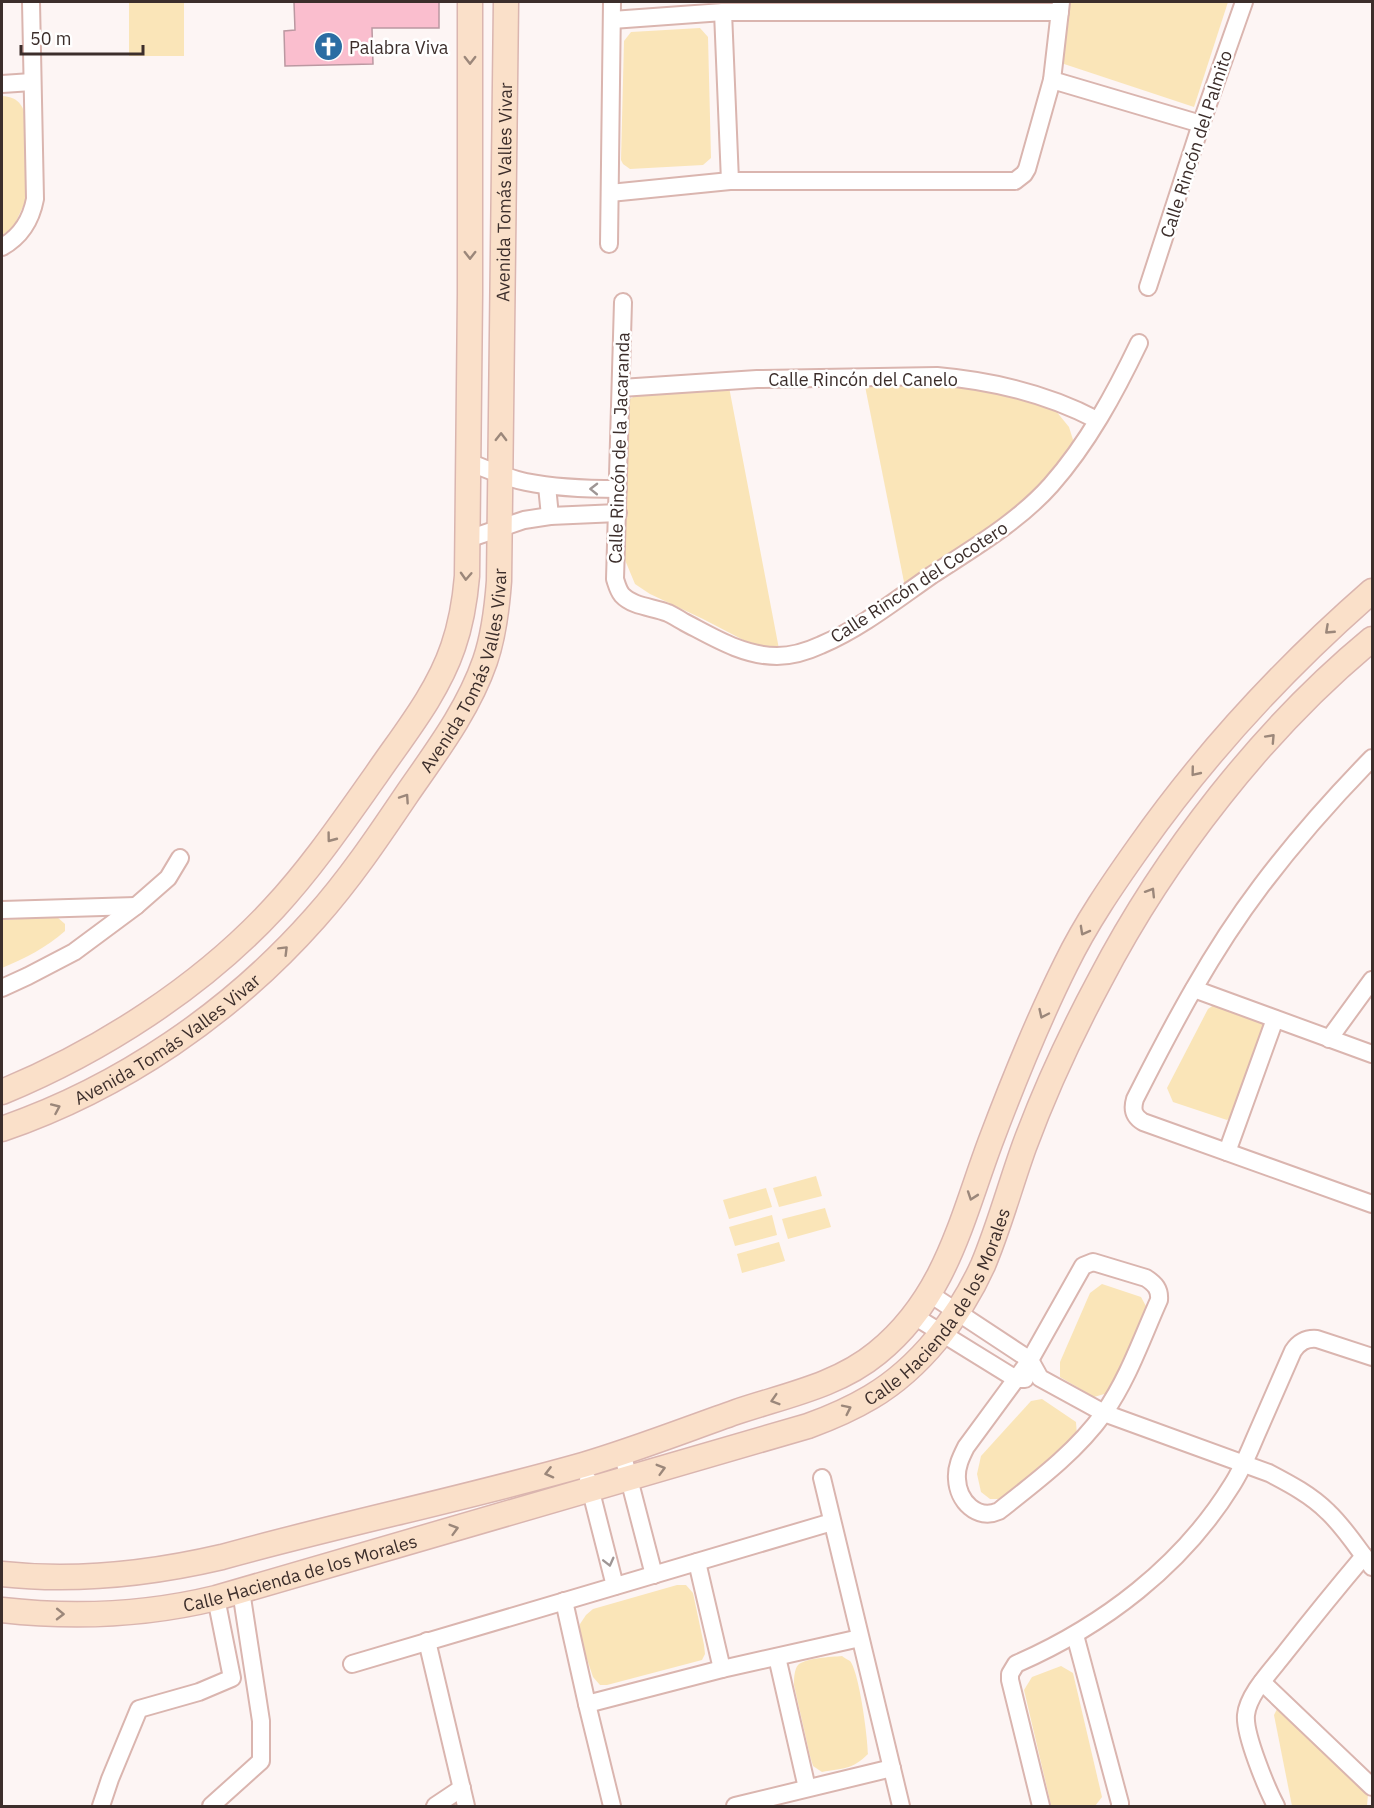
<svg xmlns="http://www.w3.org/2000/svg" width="1374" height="1808" viewBox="0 0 1374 1808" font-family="'IBM Plex Sans',sans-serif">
<rect width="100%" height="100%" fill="#fdf5f4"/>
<g fill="#fae5b8">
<rect x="129" y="2" width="55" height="54"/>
<path d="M1060,2h168l-34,105 -136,-45z"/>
<path d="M700,28l8,9 3,121 -8,7 -73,4 -7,-5 -2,-4 3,-119 7,-9z"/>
<path d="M2,96c16,1 20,8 25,23l-1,81 -13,28 -11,7z"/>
<path d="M923,376l107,25 26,10 13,16 5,16 -12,21 -51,54 -106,69 -41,-206z"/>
<path d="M729,387l50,262 -28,-5 -48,-25 -53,-25 -15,-10 -10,-24v-44l-4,-99 7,-17 14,-8z"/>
<path d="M57,917l8,7v7c-19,17 -40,27 -63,37v-48z"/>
<path d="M1218,1002l44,15 6,12 -30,84 -11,7 -54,-18 -6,-14 41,-79z"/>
<path d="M816,1176l6,20 -43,11 -6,-19z"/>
<path d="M766,1188l6,19 -43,12 -6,-19z"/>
<path d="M825,1208l6,19 -43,12 -6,-20z"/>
<path d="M772,1215l5,20 -42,11 -6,-19z"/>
<path d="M779,1242l6,19 -43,12 -5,-19z"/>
<path d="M1102,1284l39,13 6,11 -16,44 -23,41 -14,4 -34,-20v-15l30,-69z"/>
<path d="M1042,1399l34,23 1,14 -34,35 -40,28h-13l-9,-7 -4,-18 4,-18 50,-55z"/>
<path d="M677,1585h9l7,8 11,52 1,9 -3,6 -95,25h-7l-7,-8 -14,-42 1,-11 6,-9 7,-6z"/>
<path d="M842,1656c2,2 5,3 8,5 9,10 18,77 18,93 -16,16 -25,14 -46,18l-9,-6 -3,-10 -16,-71c0,-6 0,-15 4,-20 7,-7 33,-8 44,-9z"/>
<path d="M1061,1666l12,7 29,124 -7,9h-42l-2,-1 -27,-115 8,-13z"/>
<path d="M1278,1707l90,87 -1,12h-75l-18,-91z"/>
</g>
<path fill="#fabece" stroke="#bb98a1" stroke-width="1.5" d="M294,2h145v26h-67l1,36 -88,2 -1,-35 11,-1z"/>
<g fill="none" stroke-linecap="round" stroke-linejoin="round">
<defs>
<g id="street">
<path d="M723,12l7,169"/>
<path d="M612,20l111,-8h337"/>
<path d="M1052,80l149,44"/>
<path d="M2,84l30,-2"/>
<path d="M610,193l120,-12h285l9,-7 3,-5 25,-89 9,-78"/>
<path d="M609,244l3,-242"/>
<path d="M2,247c18,-10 29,-27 33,-48l-4,-197"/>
<path d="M1148,287l53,-163 43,-122"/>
<path d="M623,302l-8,277c2,6 3,11 7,16 11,12 32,12 46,18 6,3 11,6 16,9 29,15 59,34 93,34 14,0 31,-5 44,-11 40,-17 75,-45 111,-70 41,-27 86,-53 119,-90 37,-42 64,-92 88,-142"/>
<path d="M621,388l136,-9 180,-3c56,5 111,18 160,44"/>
<path d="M468,462c19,7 38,16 58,20 30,6 61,7 92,7"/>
<path d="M547,486l3,30"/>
<path d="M468,539l56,-19 26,-4 68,-3"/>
<path d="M1372,758c-39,40 -77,83 -111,128 -50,66 -89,140 -126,213 -3,10 -2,17 8,23l229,82"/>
<path d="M2,910l134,-4"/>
<path d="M2,988l26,-12 46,-24 62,-46 32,-28 12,-20"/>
<path d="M1194,989l178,65"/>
<path d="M1329,1039l43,-59"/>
<path d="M1227,1152l48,-133"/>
<path d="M1093,1262l53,16c9,6 14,11 13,22 -17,38 -31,79 -55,113 -28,39 -67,68 -105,98 -22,10 -41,-10 -42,-32 -1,-12 4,-22 9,-32l64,-87 53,-94z"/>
<path d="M930,1294l100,66 10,18 64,35 165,60c21,11 42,22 59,39 17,16 30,37 44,55"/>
<path d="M914,1316l102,63h9"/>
<path d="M622,1452l32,123"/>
<path d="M822,1478l79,328"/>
<path d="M588,1480l27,106"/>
<path d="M697,1562l25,107"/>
<path d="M564,1601l23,103 25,102"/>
<path d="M1075,1635l45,168v3"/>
<path d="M427,1641l39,165"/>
<path d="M777,1657l30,131"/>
<path d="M352,1664l480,-142"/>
<path d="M1262,1682l110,105"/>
<path d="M587,1704l135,-35 138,-31"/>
<path d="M101,1806l9,-27 29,-70 60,-17 33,-14 -16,-80"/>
<path d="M211,1806l50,-45v-40l-20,-130"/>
<path d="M435,1806l27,-18"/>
<path d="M735,1806l157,-38"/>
<path d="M1041,1806l-31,-126v-6l6,-10c87,-38 166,-98 216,-179 11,-17 18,-36 26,-54 12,-27 23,-53 35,-80 6,-9 13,-13 24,-12l55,18"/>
<path d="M1276,1806c-9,-17 -32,-72 -30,-91 2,-21 26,-45 39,-62 26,-33 52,-65 79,-97"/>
</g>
<g id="secondary">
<path d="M2,1092c99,-41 199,-105 272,-184 38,-41 70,-88 102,-133 28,-41 61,-81 77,-128 8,-23 12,-47 14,-71l3,-282v-292"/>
<path id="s1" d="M2,1129c119,-41 229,-116 313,-211 34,-38 63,-81 92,-124 29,-42 61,-84 78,-133 9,-26 12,-53 14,-80l7,-579"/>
<path d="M2,1574c74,8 147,0 220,-17 119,-33 241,-58 361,-92 51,-15 102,-35 153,-53 47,-16 101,-26 141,-59 68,-55 84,-132 113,-210 23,-61 47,-121 76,-179 20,-41 46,-79 73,-117 67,-95 146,-180 233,-256"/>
<path id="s2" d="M2,1610c71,8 144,5 214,-12l592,-172c22,-8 43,-17 63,-29 49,-29 89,-81 112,-132 16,-38 27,-79 41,-118 21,-57 47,-113 76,-167 65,-125 164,-252 272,-341"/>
</g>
</defs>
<use href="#street" stroke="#dab5af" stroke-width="20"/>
<use href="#secondary" stroke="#dab5af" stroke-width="27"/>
<use href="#street" stroke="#fff" stroke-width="16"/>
<use href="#secondary" stroke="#fae0c9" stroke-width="24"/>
</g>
<defs><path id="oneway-chevron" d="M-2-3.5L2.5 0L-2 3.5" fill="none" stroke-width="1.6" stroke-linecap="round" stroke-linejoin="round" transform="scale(1.5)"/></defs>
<g stroke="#9b877a">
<use href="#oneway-chevron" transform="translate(470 60) rotate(90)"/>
<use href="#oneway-chevron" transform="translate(470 255) rotate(90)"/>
<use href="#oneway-chevron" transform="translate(501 437) rotate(-89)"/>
<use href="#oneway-chevron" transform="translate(466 576) rotate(93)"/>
<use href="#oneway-chevron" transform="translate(1329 630) rotate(137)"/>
<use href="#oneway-chevron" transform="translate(1271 738) rotate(-47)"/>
<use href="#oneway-chevron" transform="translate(1195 772) rotate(129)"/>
<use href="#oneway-chevron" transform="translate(405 798) rotate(-56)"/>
<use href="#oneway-chevron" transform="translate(331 838) rotate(127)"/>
<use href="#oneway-chevron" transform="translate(1151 892) rotate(-58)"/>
<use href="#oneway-chevron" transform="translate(1084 931) rotate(119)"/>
<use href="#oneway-chevron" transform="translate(284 950) rotate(-45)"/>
<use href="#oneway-chevron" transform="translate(1043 1014) rotate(115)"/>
<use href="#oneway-chevron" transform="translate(56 1108) rotate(-24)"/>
<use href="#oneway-chevron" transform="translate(972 1196) rotate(109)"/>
<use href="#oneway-chevron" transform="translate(775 1400) rotate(163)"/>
<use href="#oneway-chevron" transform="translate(847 1409) rotate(-26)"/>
<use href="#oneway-chevron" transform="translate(661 1469) rotate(-16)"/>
<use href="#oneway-chevron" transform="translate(549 1473) rotate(166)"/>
<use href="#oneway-chevron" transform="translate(454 1529) rotate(-16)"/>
<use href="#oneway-chevron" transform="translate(60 1614) rotate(1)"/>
</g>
<g stroke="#9e9695">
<use href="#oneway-chevron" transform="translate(594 489) rotate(-179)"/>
<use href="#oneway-chevron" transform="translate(609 1562) rotate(76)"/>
</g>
<defs>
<symbol id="church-disc" viewBox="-11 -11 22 22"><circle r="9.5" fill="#2b6da3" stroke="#fff"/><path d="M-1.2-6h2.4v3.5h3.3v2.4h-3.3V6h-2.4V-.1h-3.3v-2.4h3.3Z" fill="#fff"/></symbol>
</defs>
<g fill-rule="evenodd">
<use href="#church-disc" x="312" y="30" width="33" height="33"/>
</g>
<g text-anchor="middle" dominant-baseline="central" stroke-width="5" stroke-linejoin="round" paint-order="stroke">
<g font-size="18" fill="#3c2e2b" stroke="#fff" text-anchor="start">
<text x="349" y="47">Palabra Viva</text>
</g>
<g font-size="18" fill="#3c2e2b" stroke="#fff">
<text transform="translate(1196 144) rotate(-72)">Calle Rincón del Palmito</text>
<text stroke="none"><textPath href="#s1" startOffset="1161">Avenida Tomás Valles Vivar</textPath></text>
<text x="863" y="379">Calle Rincón del Canelo</text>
<text transform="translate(619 448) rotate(-88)">Calle Rincón de la Jacaranda</text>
<text transform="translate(919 582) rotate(-33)">Calle Rincón del Cocotero</text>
<text stroke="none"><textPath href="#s1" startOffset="675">Avenida Tomás Valles Vivar</textPath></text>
<text stroke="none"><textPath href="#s1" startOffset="189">Avenida Tomás Valles Vivar</textPath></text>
<text stroke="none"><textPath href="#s2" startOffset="1016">Calle Hacienda de los Morales</textPath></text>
<text stroke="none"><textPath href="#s2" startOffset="303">Calle Hacienda de los Morales</textPath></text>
</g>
</g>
<rect width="1374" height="1808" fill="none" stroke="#3c2e2b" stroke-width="6"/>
<path d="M21 45v9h122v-9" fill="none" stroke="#3c2e2b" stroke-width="3"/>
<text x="30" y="45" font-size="18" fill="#3c2e2b" stroke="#ffffff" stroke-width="4.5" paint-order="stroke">50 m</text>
</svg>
